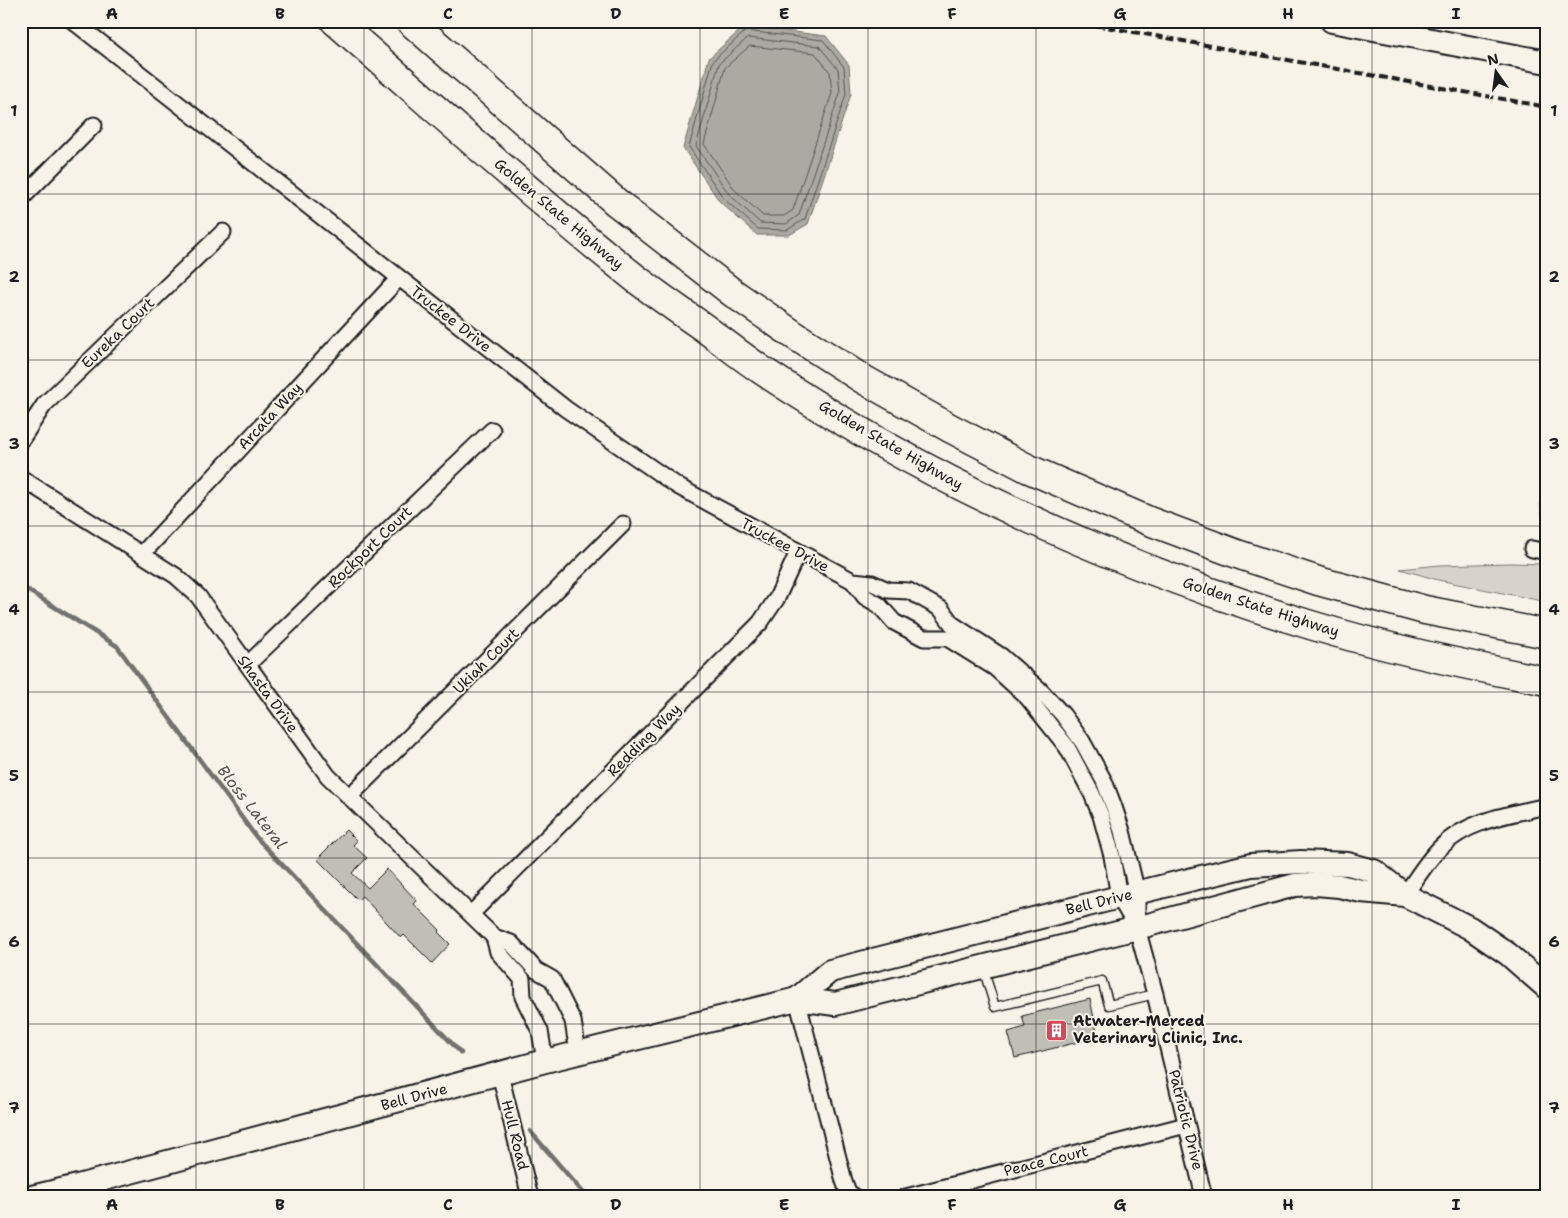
<svg xmlns="http://www.w3.org/2000/svg" width="1568" height="1218" viewBox="0 0 1568 1218" font-family="'Shantell Sans',sans-serif">
<rect width="100%" height="100%" fill="#f7f3e8"/>
<filter id="ink" filterUnits="userSpaceOnUse"><feTurbulence type="fractalNoise" baseFrequency=".02" numOctaves="2"/><feDisplacementMap in="SourceGraphic" scale="10" xChannelSelector="R" yChannelSelector="G"/><feConvolveMatrix kernelMatrix="1 2 1 2 8 2 1 2 1" color-interpolation-filters="sRGB"/></filter>
<g filter="url(#ink)">
<path fill="#e6e3d9" d="M1547,476v53l-5,-5 -4,-20z"/>
<path fill="#d7d3cb" stroke="#7a7874" d="M1510,563l37,1v38l-109,-22 -38,-11 40,-4z"/>
<path fill="#aca9a2" stroke="#72716c" d="M745,26l81,10 23,29 2,29 -43,130 -19,11h-32l-37,-33 -37,-54 26,-90z"/>
<g fill="none" stroke-linecap="round" stroke-linejoin="round">
<g stroke="#565452" stroke-width="1">
<path d="M746,31l77,9 21,27 2,27 -41,125 -18,11 -29,-1 -34,-30 -35,-52 24,-86z"/>
<path d="M748,38l71,8 19,23 2,24 -41,122 -13,9 -26,-1 -31,-29 -33,-48 23,-82z"/>
<path d="M750,46l65,7 15,19 2,21 -39,117 -9,6h-21l-28,-26 -31,-46 21,-76z"/>
</g>
<g stroke="#72716c" stroke-width="4.5">
<path d="M21,586l96,60 139,191 205,216"/>
<path d="M530,1131l57,66"/>
</g>
</g>
<g fill="#c0beb5" stroke="#1c1c1c">
<path d="M346,830l11,11 -4,4 14,13 -15,15 16,15 19,-19 30,32 -3,3 26,26 -2,2 12,12 -18,19 -28,-28 -3,3 -39,-42 -4,4 -41,-41z"/>
<path d="M1090,999l8,38 -83,21 -7,-26 17,-5 -3,-11z"/>
</g>
<g fill="none" stroke-linecap="round" stroke-linejoin="round">
<defs>
<path id="lane" d="M983,968l12,39 107,-26 7,24 46,-11"/>
<g id="street">
<path d="M73,21l493,388 113,78 174,94 19,2 16,7 21,1 32,18 11,15 49,32 38,33 24,26 19,26 22,40 10,26 8,24 15,62v35"/>
<path d="M21,199l73,-74"/>
<path d="M21,440l23,-35 179,-173"/>
<path d="M21,478l155,98 22,20 130,180 166,161 17,6 25,27 16,9 21,42 5,32"/>
<path d="M1532,549l15,3"/>
<path d="M142,554l257,-276"/>
<path d="M853,581l12,16 14,8 15,17 30,16h23l48,30 33,30 39,49 25,47 9,22 11,40 7,41 18,31 18,66 49,203"/>
<path d="M248,664l244,-234"/>
<path d="M349,797l274,-273"/>
<path d="M1405,895c11,-16 21,-33 35,-47 27,-28 71,-34 107,-42"/>
<path d="M471,914l289,-291 17,-25 21,-46"/>
<path d="M494,937l4,15 24,27 1,18 17,34 5,30"/>
<path d="M797,999l47,182 4,11 7,5"/>
<path d="M500,1074l30,123"/>
<path d="M906,1197l280,-72"/>
</g>
<g id="secondary">
<path d="M1332,21l215,41"/>
<path d="M797,999l33,-28 289,-74 132,-32 50,-3 47,2 26,7 31,24 65,33 38,26 39,34"/>
<path d="M32,1197l46,-11 467,-125 252,-62 38,5 302,-76 158,-43 21,-1 23,2 22,5 44,4"/>
</g>
<g id="highway">
<path d="M335,21c99,86 197,175 300,257 22,17 45,33 68,49 19,14 38,29 57,42 170,113 359,198 554,257 76,23 155,40 233,55"/>
<path d="M410,21l206,181 117,91 61,42 67,43 89,50 79,41 120,52 91,34 78,26 107,29 122,24"/>
</g>
</defs>
<use href="#lane" stroke="#1c1c1c" stroke-width="11"/>
<use href="#street" stroke="#1c1c1c" stroke-width="19"/>
<use href="#secondary" stroke="#1c1c1c" stroke-width="26"/>
<use href="#highway" stroke="#1c1c1c" stroke-width="31"/>
<use href="#lane" stroke="#f7f3e8" stroke-width="8"/>
<use href="#street" stroke="#f7f3e8" stroke-width="15"/>
<use href="#secondary" stroke="#f7f3e8" stroke-width="22"/>
<use href="#highway" stroke="#f7f3e8" stroke-width="28"/>
<path stroke="#1c1c1c" stroke-width="4" stroke-dasharray="8 4" stroke-linecap="butt" d="M1073,21l474,86"/>
</g>
</g>
<path fill="none" stroke="#1c1c1c" stroke-width="1" stroke-opacity="0.55" d="M196,21v1176M364,21v1176M532,21v1176M700,21v1176M868,21v1176M1036,21v1176M1204,21v1176M1372,21v1176M21,194h1526M21,360h1526M21,526h1526M21,692h1526M21,858h1526M21,1024h1526"/>
<defs>
<symbol id="building-square" viewBox="-11 -11 22 22"><rect x="-9" y="-9" width="18" height="18" rx="4" fill="#d1495b" stroke="#f7f3e8"/><path d="M-4-6H4V6H1V3H-1V6H-4ZM-2.5-4.3h1.7v1.8h-1.7ZM.8-4.3h1.7v1.8H.8ZM-2.5-1h1.7V.8h-1.7ZM.8-1h1.7V.8H.8Z" fill="#fff"/></symbol>
</defs>
<g fill-rule="evenodd">
<use href="#building-square" x="1044" y="1018" width="25" height="25"/>
</g>
<g text-anchor="middle" dominant-baseline="central" stroke-width="4" stroke-linejoin="round" paint-order="stroke">
<g font-size="15" fill="#1c1c1c" stroke="#f7f3e8">
<text transform="translate(559 214) rotate(40)">Golden State Highway</text>
<text transform="translate(451 319) rotate(38)">Truckee Drive</text>
<text transform="translate(118 333) rotate(-44)">Eureka Court</text>
<text transform="translate(270 416) rotate(-47)">Arcata Way</text>
<text transform="translate(891 445) rotate(30)">Golden State Highway</text>
<text transform="translate(785 545) rotate(28)">Truckee Drive</text>
<text transform="translate(370 547) rotate(-44)">Rockport Court</text>
<text transform="translate(1261 607) rotate(18)">Golden State Highway</text>
<text transform="translate(486 661) rotate(-45)">Ukiah Court</text>
<text transform="translate(268 694) rotate(54)">Shasta Drive</text>
<text transform="translate(644 740) rotate(-45)">Redding Way</text>
<text transform="translate(1099 902) rotate(-14)">Bell Drive</text>
<text transform="translate(414 1097) rotate(-15)">Bell Drive</text>
<text transform="translate(1186 1120) rotate(76)">Patriotic Drive</text>
<text transform="translate(515 1135) rotate(76)">Hull Road</text>
<text transform="translate(1046 1161) rotate(-14)">Peace Court</text>
</g>
<g font-size="15" font-weight="bold" fill="#1c1c1c" stroke="#f7f3e8" text-anchor="start">
<text x="1073" y="1021">Atwater-Merced<tspan x="1073" dy="17">Veterinary Clinic, Inc.</tspan></text>
</g>
<g font-size="16" font-style="italic" fill="#565452" stroke="#f7f3e8">
<text transform="translate(252 807) rotate(52)">Bloss Lateral</text>
</g>
</g>
<rect width="1568" height="1218" fill="none" stroke="#f7f3e8" stroke-width="55"/>
<g transform="translate(1496 72) rotate(346)" stroke="#f7f3e8" stroke-width="4" paint-order="stroke">
<path d="M0-4L9 19L0 12L-9 19Z" fill="#1c1c1c"/>
<text y="-8" font-size="14" font-weight="bold" text-anchor="middle" fill="#1c1c1c">N</text>
</g>
<rect x="28" y="28" width="1512" height="1162" fill="none" stroke="#1c1c1c" stroke-width="2"/>
<g font-size="16" text-anchor="middle" font-weight="bold" fill="#1c1c1c">
<text x="112" y="19">A</text>
<text x="280" y="19">B</text>
<text x="448" y="19">C</text>
<text x="616" y="19">D</text>
<text x="784" y="19">E</text>
<text x="952" y="19">F</text>
<text x="1120" y="19">G</text>
<text x="1288" y="19">H</text>
<text x="1456" y="19">I</text>
<text x="14" y="116">1</text>
<text x="1554" y="116">1</text>
<text x="14" y="282">2</text>
<text x="1554" y="282">2</text>
<text x="14" y="449">3</text>
<text x="1554" y="449">3</text>
<text x="14" y="615">4</text>
<text x="1554" y="615">4</text>
<text x="14" y="781">5</text>
<text x="1554" y="781">5</text>
<text x="14" y="947">6</text>
<text x="1554" y="947">6</text>
<text x="14" y="1113">7</text>
<text x="1554" y="1113">7</text>
<text x="112" y="1210">A</text>
<text x="280" y="1210">B</text>
<text x="448" y="1210">C</text>
<text x="616" y="1210">D</text>
<text x="784" y="1210">E</text>
<text x="952" y="1210">F</text>
<text x="1120" y="1210">G</text>
<text x="1288" y="1210">H</text>
<text x="1456" y="1210">I</text>
</g>
</svg>
